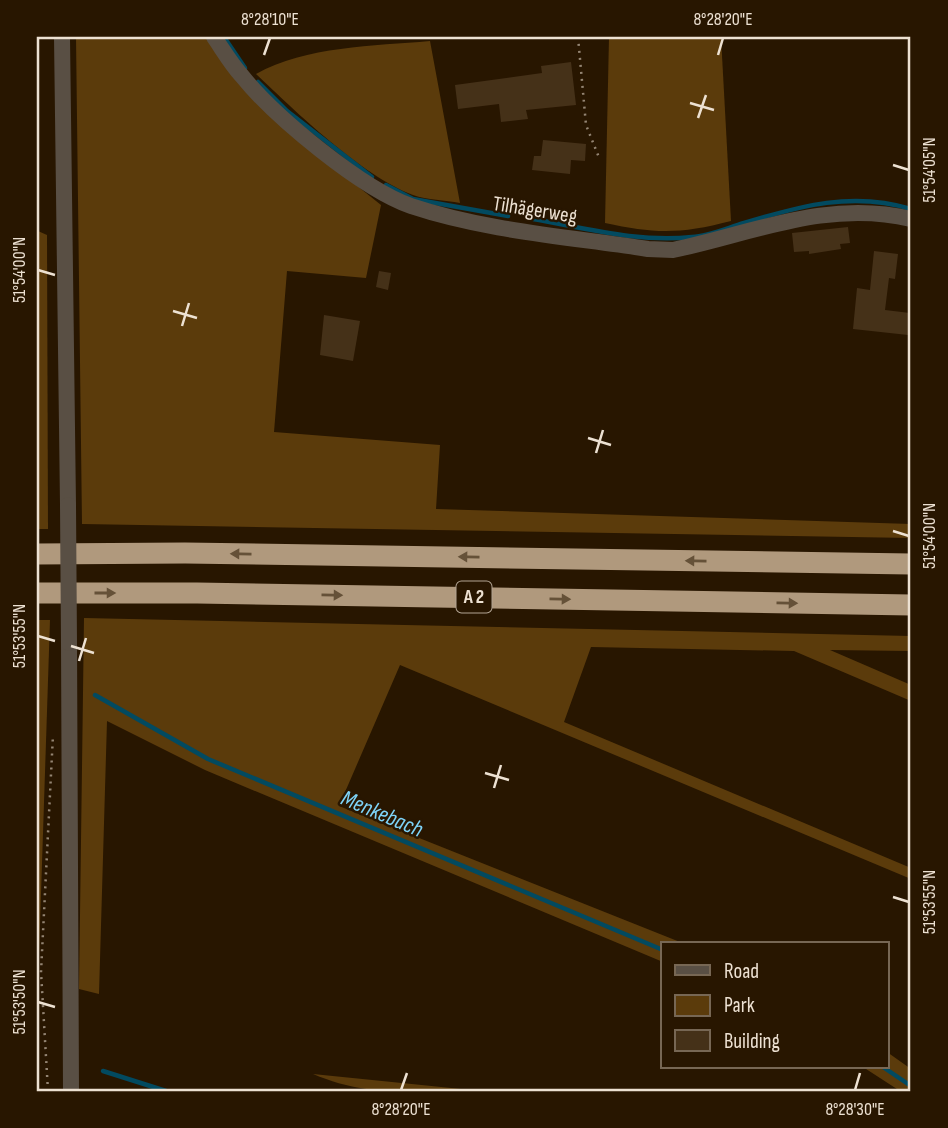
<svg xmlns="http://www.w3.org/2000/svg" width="948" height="1128" viewBox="0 0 948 1128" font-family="'Sofia Sans Condensed',sans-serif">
<rect width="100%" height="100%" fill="#281600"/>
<g fill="#5b3b0b">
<path d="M76,37h131l123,127 51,41 -15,73 -79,-7 -13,161 166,13 -4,64 475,15v14l-829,-14z"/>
<path d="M609,37h112l10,184c-50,13 -76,13 -126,2z"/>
<path d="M430,41l30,162c-15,-3 -33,-3 -47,-8 -51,-19 -118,-84 -157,-121 50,-28 118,-28 174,-33z"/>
<path d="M38,231l9,4 1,294h-11z"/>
<path d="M84,618l827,18v15l-81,-1 81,35v16l-117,-50 -203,-4 -27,75 347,146v11l-511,-214 -61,141 346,138h-22v18l-458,-192 -98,-49 -8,273 -20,-5z"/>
<path d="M37,620h13l-11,335h-2z"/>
<path d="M887,1052l24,17v22h-11l-37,-24h24z"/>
<path d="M313,1074l148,15 5,2c-57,0 -99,6 -153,-17z"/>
</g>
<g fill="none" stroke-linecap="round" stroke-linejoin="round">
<g stroke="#024a60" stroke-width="4.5">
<path d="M224,37l21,31"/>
<path d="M258,82l29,29 85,66"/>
<path d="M386,185l27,14 95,17"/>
<path d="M533,219c52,9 106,24 159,18 17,-1 35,-9 52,-14 56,-17 109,-32 167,-14"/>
<path d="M95,695l113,64 455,191"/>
<path d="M883,1067l28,19"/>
<path d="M103,1071l63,20"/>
</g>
</g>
<g fill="#453118">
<path d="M571,62l5,43 -50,5 2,9 -27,3 -2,-18 -41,5 -3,-24 87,-12 -1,-7z"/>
<path d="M543,140l43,4 -1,17 -14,-1 -1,14 -38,-4 2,-14h7z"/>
<path d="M848,227l2,16 -10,1 1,5 -32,5v-3l-15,1 -2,-19z"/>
<path d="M874,251l24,3 -3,25 -6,-1 -4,32 25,3 -2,22 -55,-6 4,-41 13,2z"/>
<path d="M379,271l12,2 -3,17 -12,-3z"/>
<path d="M324,315l36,6 -7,40 -33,-6z"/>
</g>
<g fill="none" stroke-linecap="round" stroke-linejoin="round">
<g stroke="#948573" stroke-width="2.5" stroke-dasharray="2 5" stroke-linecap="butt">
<path d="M578,37l8,88 14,35"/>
<path d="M48,1091l-7,-119 12,-237"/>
</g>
<g stroke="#594f44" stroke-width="16">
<path d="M62,37l6,468"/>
<path d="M214,37c9,13 17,27 28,39 33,41 120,113 169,130 75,25 159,31 237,43l25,1c80,-17 155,-51 238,-31"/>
<path d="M69,643l2,448"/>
</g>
<g stroke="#b0997d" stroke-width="21">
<path d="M37,554l148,-1 726,11"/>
<path d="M37,593h160l714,12"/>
</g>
<path stroke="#594f44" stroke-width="16" d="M68,505l1,138"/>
</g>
<defs><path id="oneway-solid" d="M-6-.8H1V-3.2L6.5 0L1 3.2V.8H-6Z" transform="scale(1.75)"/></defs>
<g fill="#655138">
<use href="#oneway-solid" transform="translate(241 554) rotate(-179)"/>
<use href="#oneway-solid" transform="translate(469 557) rotate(-179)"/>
<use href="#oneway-solid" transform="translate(696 561) rotate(-179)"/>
<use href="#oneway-solid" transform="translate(105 593)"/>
<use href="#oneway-solid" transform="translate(332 595) rotate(1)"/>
<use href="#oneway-solid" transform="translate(560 599) rotate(1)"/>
<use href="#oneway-solid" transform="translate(787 603) rotate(1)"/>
</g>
<path fill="none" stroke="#ede1d2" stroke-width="2.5" d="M264,55l6,-17M718,55l5,-17M690,103l24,7M698,118l8,-23M893,165l16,5M38,270l17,5M173,311l24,7M182,326l7,-23M588,438l23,7M596,453l7,-23M893,531l16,5M38,636l17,5M71,646l23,7M79,661l7,-23M485,773l24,7M494,788l7,-23M893,897l16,5M38,1002l17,5M401,1090l6,-17M855,1090l5,-17"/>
<g text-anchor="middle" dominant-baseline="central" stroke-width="5" stroke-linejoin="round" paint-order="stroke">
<rect fill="#281600" stroke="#b2a493" stroke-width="2" x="456.5" y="581.5" width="35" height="31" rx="5"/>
<g font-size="19" font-weight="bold" fill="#ede1d2">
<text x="474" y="597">A 2</text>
</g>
<g font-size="21" fill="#ede1d2" stroke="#281600">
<text transform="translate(535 210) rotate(9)">Tilhägerweg</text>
</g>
<g font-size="23" font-style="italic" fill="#7ed3f7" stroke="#281600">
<text transform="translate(382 814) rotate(23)">Menkebach</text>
</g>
</g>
<rect width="948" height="1128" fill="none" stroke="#281600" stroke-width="77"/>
<rect x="661" y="942" width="228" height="126" fill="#281600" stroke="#776754" stroke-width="2"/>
<rect x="675" y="965" width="35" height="10" fill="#594f44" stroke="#776754" stroke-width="2"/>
<text x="724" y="978" font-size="21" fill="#ede1d2">Road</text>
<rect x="675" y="995" width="35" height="21" fill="#5b3b0b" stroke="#776754" stroke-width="2"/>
<text x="724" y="1012" font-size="21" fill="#ede1d2">Park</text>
<rect x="675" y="1030" width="35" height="21" fill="#453118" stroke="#776754" stroke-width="2"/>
<text x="724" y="1048" font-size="21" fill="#ede1d2">Building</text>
<rect x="38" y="38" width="871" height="1052" fill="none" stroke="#ede1d2" stroke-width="2.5"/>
<g font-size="18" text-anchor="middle" fill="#ede1d2">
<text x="270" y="25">8°28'10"E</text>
<text x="723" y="25">8°28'20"E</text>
<text transform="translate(929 170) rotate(-90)" y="6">51°54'05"N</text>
<text transform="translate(19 270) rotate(-90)" y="6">51°54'00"N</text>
<text transform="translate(929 536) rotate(-90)" y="6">51°54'00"N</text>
<text transform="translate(19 636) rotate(-90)" y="6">51°53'55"N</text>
<text transform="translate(929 902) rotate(-90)" y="6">51°53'55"N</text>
<text transform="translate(19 1002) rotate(-90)" y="6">51°53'50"N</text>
<text x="401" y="1115">8°28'20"E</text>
<text x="855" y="1115">8°28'30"E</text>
</g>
</svg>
